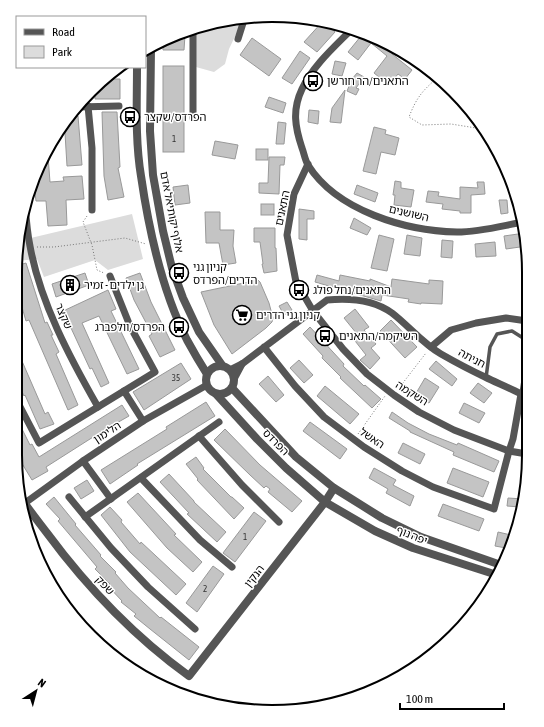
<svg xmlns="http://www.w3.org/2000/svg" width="544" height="727" viewBox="0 0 544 727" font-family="'Asap Condensed','Noto Sans Hebrew',sans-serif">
<rect width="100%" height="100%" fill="#fff"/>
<g fill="#dcdcdc">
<path d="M222,20h18l-1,8 -10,21 -4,15 -11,8 -18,-5v-37z"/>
<path d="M132,214l11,45 -35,11 -13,-10 -51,17 -7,-18 -21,2 2,-20z"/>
</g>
<g fill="#c4c4c4" stroke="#999">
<path d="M323,21l12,11 -18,20 -13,-10z"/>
<path d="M185,35l-1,15h-21v-6z"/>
<path d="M361,36l27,11 5,4 -1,3 20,16 -7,9 -7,-5 -9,11 -15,-12 13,-17 -16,-13 -13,17 -10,-8z"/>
<path d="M252,38l29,21 -12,17 -29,-21z"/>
<path d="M300,51l10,7 -18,26 -10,-6z"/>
<path d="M335,61l11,2 -4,13 -10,-2z"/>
<rect x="163" y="66" width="21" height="86"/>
<path d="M357,73l7,4 -8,11 3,1 -3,6 -9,-4 5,-12z"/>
<path d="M107,79h13v20h-25v-9z"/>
<path d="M345,90l-4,33 -11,-1 2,-14z"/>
<path d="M269,97l17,6 -3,10 -18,-6z"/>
<path d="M309,110l10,1 -1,13 -10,-2z"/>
<path d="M102,112h15l3,55 -2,1 6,29 -16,3 -4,-24z"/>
<path d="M68,116h10l4,49 -15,1 -2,-33h-2v-6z"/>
<path d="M278,122l8,1 -2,21h-8z"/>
<path d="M374,127l12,3 -1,4 14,4 -4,17 -14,-3 -5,22 -13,-3z"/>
<path d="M215,141l23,4 -3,14 -23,-4z"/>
<rect x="256" y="149" width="12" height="11"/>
<path d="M48,156l2,26 14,-1 -1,-4 19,-1 2,23 -18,1 1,25 -19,1 -2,-25h-10l-2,-17z"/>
<path d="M269,157h16l-1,8h-4l-1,29 -20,-1v-10h9z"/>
<path d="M395,181l6,1v6l13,2 -3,17 -17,-2 1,-10h-2z"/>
<path d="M477,182h7l1,12 -14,1v18h-11v-2l-18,-2 1,-5 -17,-2 2,-11 11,1 -1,4 22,3v-12l18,1z"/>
<path d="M188,185l2,18 -15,2 -2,-18z"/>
<path d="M357,185l21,8 -3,9 -21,-8z"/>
<path d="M499,200h8l1,13 -7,1z"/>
<rect x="261" y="204" width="13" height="11"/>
<path d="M299,209l15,2v8h-7v21l-8,-1z"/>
<path d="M205,212h15v18h14l-1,16 3,17 -13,2 -4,-22h-13z"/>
<path d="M354,218l17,10 -4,7 -17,-7z"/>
<path d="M254,228h21v20h1l1,23 -13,2 -2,-9h1l-3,-22h-6z"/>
<path d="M525,233l2,13 -21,3 -2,-13z"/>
<path d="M379,235l15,4 -7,32 -16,-3z"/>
<path d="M407,235l15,3 -2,18 -16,-2z"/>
<path d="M442,240l11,1 -1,17 -11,-1z"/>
<path d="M495,242l1,14 -20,1 -1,-13z"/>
<path d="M26,263l19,60 2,-1 6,13h-2l8,17 -3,2 22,51 -10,5 -39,-90 -3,1 -9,-31 -2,1 1,-25z"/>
<path d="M85,273l4,12 -33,12 -4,-13z"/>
<path d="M140,273l11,29 24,48 -15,7 -11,-21 3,-2 -18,-34 -8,-22z"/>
<path d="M317,275l22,6 1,-6 30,6v-2l21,8 1,-8 37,5v-4l14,1 -1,23 -21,-1v1l-13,-2 1,-3 -27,-4 -1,6 -66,-19z"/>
<path d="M258,280l2,2 9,21 4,15 -1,4 -6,6 -34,26 -18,-29 -13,-33z"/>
<path d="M108,290l8,19 -5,2 28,58 -12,5 -28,-58 -17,7 27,60 -8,4 -9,-19 -2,1 -19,-41 -3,1 -7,-17z"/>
<path d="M287,302l5,8 -8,5 -5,-9z"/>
<path d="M355,309l14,18 -5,3 12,14 -5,4 9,10 -10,11 -10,-9 6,-5 -14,-18 5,-3 -13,-16z"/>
<path d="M391,320l26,27 -12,11 -25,-27z"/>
<path d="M310,327l34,37 -1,2 21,20 1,-1 16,14 -9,9 -32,-30 1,-1 -19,-19 1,-2 -20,-22z"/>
<path d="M15,345l30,69 3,-2 6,12 -14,5 -15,-34 -1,1 -6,-13 2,-1 -5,-10z"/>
<path d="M299,360l14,15 -9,8 -14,-15z"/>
<path d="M436,361l21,18 -5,7 -23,-17z"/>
<path d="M181,363l10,16 -47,31 -11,-18z"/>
<path d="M268,376l16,19 -8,7 -17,-18z"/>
<path d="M425,378l14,9 -10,16 -14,-8z"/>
<path d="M478,383l14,10 -8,10 -14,-10z"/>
<path d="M325,386l34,28 -9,10 -33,-28z"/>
<path d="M206,402l9,14 -78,48 1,1 -28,19 -9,-14 66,-41 -1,-2z"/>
<path d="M464,403l21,10 -6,10 -20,-10z"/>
<path d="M122,405l7,11 -28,16 -55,35 2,4 -16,9 -17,-28v-22l6,-3 9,18 2,-1 7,13z"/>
<path d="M392,412l16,11 21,11 28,11 1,-2 41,18 -5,11 -41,-17 1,-3 -44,-20v-1l-21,-13z"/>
<path d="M310,422l37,27 -7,10 -37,-28z"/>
<path d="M225,429l35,36 42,36 -10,11 -24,-20 2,-3 -4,-3 -2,2 -14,-13 -36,-35z"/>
<path d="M403,443l22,11 -5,10 -22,-11z"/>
<path d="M196,457l8,11 -1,1 28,28h1l12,11 -10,11 -37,-39 1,-1 -12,-15z"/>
<path d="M374,468l22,12 -3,5 21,11 -4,10 -24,-13 2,-4 -19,-11z"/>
<path d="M453,468l36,14 -6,15 -36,-14z"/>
<path d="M169,474l25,27v1l32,30 -9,10 -30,-28 2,-1 -29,-31z"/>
<path d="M87,480l7,11 -13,8 -7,-11z"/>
<path d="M138,493l38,41 -2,1 28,27 -9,10 -26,-24 -40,-46z"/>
<path d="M54,497l22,27 -1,1 26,30 -1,1 16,16 -1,1 13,15 32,30 1,-1 38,30 -10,13 -39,-31 -16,-13 2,-2 -15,-12 1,-1 -14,-15 2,-2 -15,-15 2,-2 -39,-46 2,-2 -14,-15z"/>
<path d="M508,498l15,1 -3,8 -13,-1z"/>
<path d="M443,504l41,15 -5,12 -41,-15z"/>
<path d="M110,507l12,13 -1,2 19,22 1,-2 45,42 -10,11 -46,-43 -29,-37z"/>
<path d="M254,512l12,9 -31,41 -12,-9z"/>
<path d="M498,532l13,3 -5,13 -11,-2z"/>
<path d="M213,566l11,8 -27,38 -11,-9z"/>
</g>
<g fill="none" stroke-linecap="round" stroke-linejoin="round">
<g stroke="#777" stroke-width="1" stroke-dasharray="1 2" stroke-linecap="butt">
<path d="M436,79c-15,13 -20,20 -27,38l13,8 29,-1 25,4 7,-1"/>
<path d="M87,216l-4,6 9,23 5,25 7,3"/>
<path d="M37,247h17l71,-9 21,6"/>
<path d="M16,250l8,-2"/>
<path d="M399,388l27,-35"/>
<path d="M358,434l27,-38"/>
</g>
<g stroke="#555" stroke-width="3.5">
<path d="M486,378l4,-31 7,-13 15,-3 11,7 4,10"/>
<path d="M521,394l6,-40"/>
</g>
<g stroke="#555" stroke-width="7">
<path d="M350,31c-17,17 -38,36 -48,58 -10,21 -7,38 0,59 2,5 3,12 6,17 29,46 98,66 149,67 23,0 44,-6 66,-10"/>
<path d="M193,32v86"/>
<path d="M238,39l6,-19"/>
<path d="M88,106l4,42v62"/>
<path d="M78,107l41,-1"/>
<path d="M308,164l-14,30 -7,41 9,47 17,29 30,38 24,25 27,21 25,17 35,18 55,21 18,3"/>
<path d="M25,203c1,14 2,29 5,43 10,56 40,112 68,161"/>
<path d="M431,347l20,-17 25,-7 30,-5 21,3"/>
<path d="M230,370l12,-6 85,-64c21,-2 47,0 65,13 17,13 30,30 49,41 14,8 29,16 44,23 12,6 23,10 36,17l-8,45 -4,12 -15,58 -61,-22 -31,-16 -38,-24 -40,-30 -29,-31 -31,-39"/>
<path d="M234,379l8,-15"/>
<path d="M124,391l19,30"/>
<path d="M15,397l24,46 116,-71 -25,-46 -20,-50"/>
<path d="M199,436l43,49 37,37"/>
<path d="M83,461l28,38"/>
<path d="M141,478l59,62 32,27"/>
<path d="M69,497l42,51 37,39 47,42"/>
<path d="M25,503l58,-42 60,-40 64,-36"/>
<path d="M85,517l134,-95"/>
</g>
<g stroke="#555" stroke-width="8">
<path d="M151,49l-1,82 3,44 10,56 9,37 11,30 16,34 23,33"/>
<path d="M137,67c0,36 -2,73 4,109 8,55 21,115 46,164 6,11 13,23 20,34"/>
<circle cx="220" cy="380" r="14"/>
<path d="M232,388l64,69 38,31 48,30 39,19 80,28"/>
<path d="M216,394l41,45 29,29 39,34 50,29 38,17 84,27"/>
<path d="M20,496c8,13 18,25 27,37 40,54 88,104 142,143l136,-174 9,-14"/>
</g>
</g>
<defs>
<symbol id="bus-ring" viewBox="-11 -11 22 22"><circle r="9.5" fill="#fff" stroke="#000" stroke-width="1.5"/><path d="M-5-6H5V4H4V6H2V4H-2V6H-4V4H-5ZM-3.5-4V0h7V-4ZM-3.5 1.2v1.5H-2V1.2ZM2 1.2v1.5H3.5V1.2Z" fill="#000"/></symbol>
<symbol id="building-ring" viewBox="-11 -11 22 22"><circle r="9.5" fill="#fff" stroke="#000" stroke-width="1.5"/><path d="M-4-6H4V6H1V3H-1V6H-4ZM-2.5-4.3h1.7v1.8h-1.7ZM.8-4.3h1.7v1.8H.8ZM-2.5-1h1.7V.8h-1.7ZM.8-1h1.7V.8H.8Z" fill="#000"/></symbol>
<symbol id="supermarket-ring" viewBox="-11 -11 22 22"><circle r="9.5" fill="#fff" stroke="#000" stroke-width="1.5"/><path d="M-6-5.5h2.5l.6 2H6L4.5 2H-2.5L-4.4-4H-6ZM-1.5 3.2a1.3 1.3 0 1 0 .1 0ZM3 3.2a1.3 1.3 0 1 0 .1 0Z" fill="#000"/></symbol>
</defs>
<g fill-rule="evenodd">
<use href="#bus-ring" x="302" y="70" width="22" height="22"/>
<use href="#bus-ring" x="119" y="106" width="22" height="22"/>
<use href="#bus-ring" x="168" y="262" width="22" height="22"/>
<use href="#building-ring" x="59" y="274" width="22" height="22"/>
<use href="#bus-ring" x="288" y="279" width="22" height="22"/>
<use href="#supermarket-ring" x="231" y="304" width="22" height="22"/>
<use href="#bus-ring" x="168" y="316" width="22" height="22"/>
<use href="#bus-ring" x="314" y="325" width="22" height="22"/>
</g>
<g text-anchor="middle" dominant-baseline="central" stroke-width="3" stroke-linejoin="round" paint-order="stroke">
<g font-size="9" fill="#313131">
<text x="174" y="139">1</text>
<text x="176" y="378">35</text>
<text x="245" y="537">1</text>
<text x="205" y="589">2</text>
</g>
<g font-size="11" fill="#000" stroke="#fff" text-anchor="start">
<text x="327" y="81">התאנים/הר חורשן</text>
<text x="144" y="117">הפרדס/שקצר</text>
<text x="193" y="267">קניון גני<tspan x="193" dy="13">הדרים/הפרדס</tspan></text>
<text x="84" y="285">גן ילדים - זמיר</text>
<text x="313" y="290">התאנים/נחל פולג</text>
<text x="256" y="315">קניון גני הדרים</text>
<text x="165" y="327" text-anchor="end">הפרדס/וולפברג</text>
<text x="339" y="336">השיקמה/התאנים</text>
</g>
<g font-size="11" fill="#000" stroke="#fff">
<text transform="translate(282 208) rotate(-78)">התאנים</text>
<text transform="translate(172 212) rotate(79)">אלוף יקותיאל אדם</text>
<text transform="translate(409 213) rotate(13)">השושנים</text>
<text transform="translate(64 316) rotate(67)">שקצר</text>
<text transform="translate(472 358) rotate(28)">חניתה</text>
<text transform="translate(412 393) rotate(32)">השקמה</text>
<text transform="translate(107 432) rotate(-33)">הלימון</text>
<text transform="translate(372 438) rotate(34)">האשל</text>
<text transform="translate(276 442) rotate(45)">הפרדס</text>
<text transform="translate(412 535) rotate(22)">יפה נוף</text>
<text transform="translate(254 576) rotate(-52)">הנקין</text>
<text transform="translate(105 585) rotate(47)">שפק</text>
</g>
</g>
<path d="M0 0H544V727H0ZM272 22H272A250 250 0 0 1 522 272V455A250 250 0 0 1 272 705H272A250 250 0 0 1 22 455V272A250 250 0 0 1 272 22Z" fill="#fff" fill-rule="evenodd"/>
<path fill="none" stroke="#000" stroke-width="2" d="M272 22H272A250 250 0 0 1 522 272V455A250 250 0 0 1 272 705H272A250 250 0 0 1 22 455V272A250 250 0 0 1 272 22Z"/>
<rect x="16" y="16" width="130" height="52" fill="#ffffff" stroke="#999999"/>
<rect x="24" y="29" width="20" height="6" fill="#555555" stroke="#999999"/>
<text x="52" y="36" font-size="12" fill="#000000">Road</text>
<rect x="24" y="46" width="20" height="12" fill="#dcdcdc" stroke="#999999"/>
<text x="52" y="56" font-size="12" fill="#000000">Park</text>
<g transform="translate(36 691) rotate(36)" stroke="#ffffff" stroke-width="3" paint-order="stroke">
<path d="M0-3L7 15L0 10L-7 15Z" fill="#000000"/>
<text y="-6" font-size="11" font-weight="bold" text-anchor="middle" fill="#000000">N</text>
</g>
<path d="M400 703v6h104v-6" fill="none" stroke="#000000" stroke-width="2"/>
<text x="406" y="703" font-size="12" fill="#000000" stroke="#ffffff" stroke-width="3" paint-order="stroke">100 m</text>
</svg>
